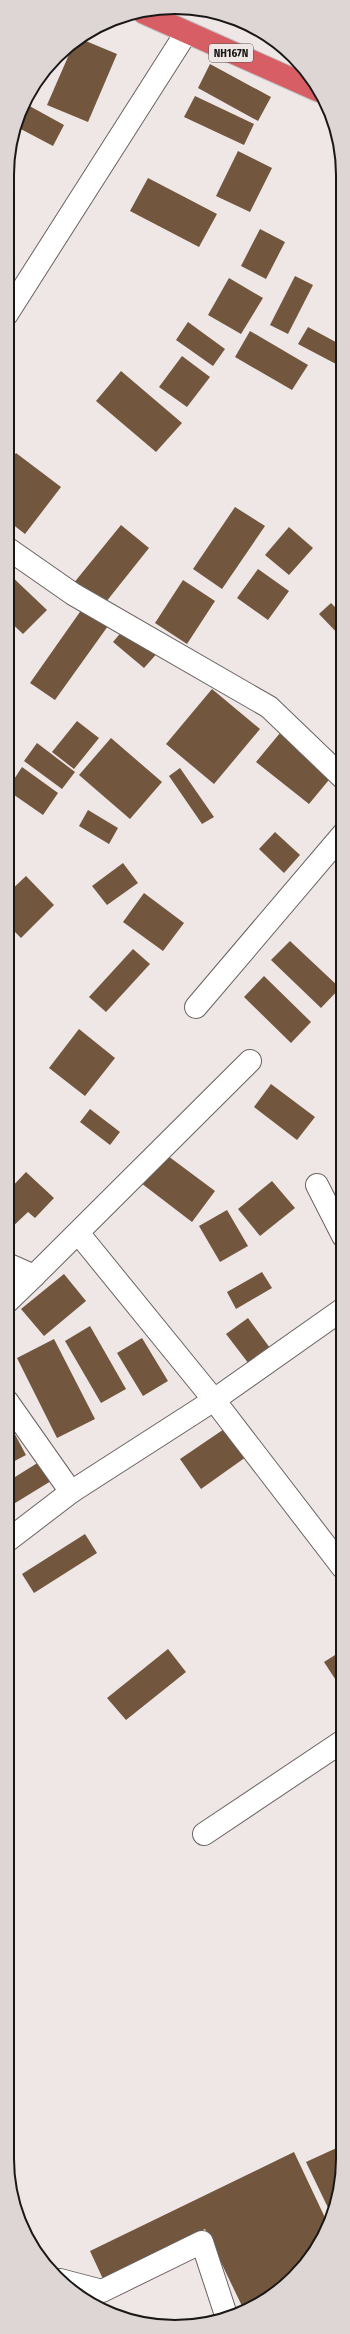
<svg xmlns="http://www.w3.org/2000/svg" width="350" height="2334" viewBox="0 0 350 2334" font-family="'Fira Sans Condensed',sans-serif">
<rect width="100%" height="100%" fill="#eee7e5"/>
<g fill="#73563e">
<path d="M81,39l36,15 -29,68 -41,-17 27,-62z"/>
<path d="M210,64l61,33 -13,24 -60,-33z"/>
<path d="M195,96l59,28 -10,21 -60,-28z"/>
<path d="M24,103l40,22 -11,21 -36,-19z"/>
<path d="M238,151l34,17 -22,44 -34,-16z"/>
<path d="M148,178l69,36 -18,33 -69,-36z"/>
<path d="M260,229l25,13 -19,37 -25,-13z"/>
<path d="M295,276l18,9 -25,49 -18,-9z"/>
<path d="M229,278l34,20 -22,36 -33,-19z"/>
<path d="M188,322l37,27 -12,17 -37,-26z"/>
<path d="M308,327l35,19v6l-7,12 -38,-20z"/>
<path d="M250,331l58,34 -16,25 -57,-33z"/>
<path d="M182,356l28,21 -23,30 -28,-20z"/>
<path d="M121,371l61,52 -26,29 -60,-51z"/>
<path d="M342,393h1v24l-8,-3z"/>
<path d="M16,453l45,34 -36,47 -18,-14v-56z"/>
<path d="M235,507l30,19 -43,63 -29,-20z"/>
<path d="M121,525l28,23 -47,59 -29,-23z"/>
<path d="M289,527l24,21 -24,27 -24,-20z"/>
<path d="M258,569l31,22 -21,29 -31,-22z"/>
<path d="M7,572l40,38 -24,24 -16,-15z"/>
<path d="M183,580l32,21 -28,43 -32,-21z"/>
<path d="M331,603l12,12v24l-24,-25z"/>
<path d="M82,609l26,17 -53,74 -25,-17z"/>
<path d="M128,624l32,26 -16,18 -31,-26z"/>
<path d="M7,642l6,6 -6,5z"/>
<path d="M212,689l48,40 -46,55 -48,-40z"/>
<path d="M77,721l22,17 -25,31 -22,-17z"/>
<path d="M280,733l53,42 -24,29 -53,-42z"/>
<path d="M111,738l51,44 -32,37 -51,-44z"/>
<path d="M37,743l38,29 -13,17 -38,-28z"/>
<path d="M22,767l36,26 -15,22 -36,-25z"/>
<path d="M180,768l34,49 -12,7 -33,-48z"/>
<path d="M88,810l30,18 -9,16 -30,-18z"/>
<path d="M275,832l25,23 -16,18 -25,-24z"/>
<path d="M123,863l15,20 -31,22 -15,-19z"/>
<path d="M26,876l28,29 -33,33 -14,-14v-30z"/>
<path d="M144,893l40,30 -21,28 -40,-29z"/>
<path d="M290,941l50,47 -19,20 -50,-48z"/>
<path d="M133,949l17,15 -44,48 -17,-15z"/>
<path d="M264,976l47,46 -20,21 -47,-46z"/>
<path d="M79,1029l36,29 -30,38 -36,-28z"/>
<path d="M271,1084l44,33 -18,23 -43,-33z"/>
<path d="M90,1109l30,23 -10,13 -30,-23z"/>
<path d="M164,1153l51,38 -23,31 -51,-39z"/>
<path d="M26,1172l28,26 -19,20 -7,-6 -19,18 -2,-2v-36z"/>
<path d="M272,1181l23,27 -35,28 -22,-27z"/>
<path d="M227,1210l21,36 -28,16 -21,-36z"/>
<path d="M262,1272l10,16 -36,21 -9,-17z"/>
<path d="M64,1274l22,27 -42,35 -23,-27z"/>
<path d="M248,1318l22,30 -21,16 -23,-30z"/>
<path d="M90,1326l36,63 -25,14 -36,-62z"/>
<path d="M142,1338l26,43 -25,15 -26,-43z"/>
<path d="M54,1339l41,80 -38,19 -40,-80z"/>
<path d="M233,1423l20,29 -52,37 -21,-30z"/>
<path d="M10,1425l16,30 -19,10v-38z"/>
<path d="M39,1462l12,19 -44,27v-26z"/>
<path d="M85,1534l12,19 -63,40 -12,-19z"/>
<path d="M168,1649l18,23 -60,48 -19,-22z"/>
<path d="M343,1650v41l-19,-29z"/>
<path d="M343,2145v25l-12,44 -25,-52z"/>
<path d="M294,2152l34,72 -2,9 -40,52 -44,21 -37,-77 -102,50 -13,-28z"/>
</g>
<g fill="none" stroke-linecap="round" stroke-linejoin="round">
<defs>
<g id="street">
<path d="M7,314l179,-281"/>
<path d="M7,548l66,46 196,113 74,71"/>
<path d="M196,1007l147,-173"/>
<path d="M317,1185l26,51"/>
<path d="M79,1234l135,166 129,168"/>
<path d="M34,1276l216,-215"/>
<path d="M7,1302l27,-26 -27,-12"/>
<path d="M7,1401l64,91"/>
<path d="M7,1541l64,-49 143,-92 129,-91"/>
<path d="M204,1834l139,-93"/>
<path d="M60,2280l42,11 100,-49 25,76"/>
</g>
<path id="highway" d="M144,13l175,78"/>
</defs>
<use href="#street" stroke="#696361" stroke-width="24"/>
<use href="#highway" stroke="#c3c3c3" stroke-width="24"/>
<use href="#street" stroke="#fff" stroke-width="22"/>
<use href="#highway" stroke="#d85e65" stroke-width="22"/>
</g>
<g text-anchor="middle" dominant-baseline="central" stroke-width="4" stroke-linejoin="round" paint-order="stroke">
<rect fill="#eee7e5" stroke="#5a5655" stroke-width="1" x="209" y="44" width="44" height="18" rx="3"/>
<g font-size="11" font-weight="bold" fill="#1a1817">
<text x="231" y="53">NH167N</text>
</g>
</g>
<path d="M0 0H350V2334H0ZM175 14H175A161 161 0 0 1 336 175V2159A161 161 0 0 1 175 2320H175A161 161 0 0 1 14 2159V175A161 161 0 0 1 175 14Z" fill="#ddd6d5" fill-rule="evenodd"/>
<path fill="none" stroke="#1a1817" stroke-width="2" d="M175 14H175A161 161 0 0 1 336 175V2159A161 161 0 0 1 175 2320H175A161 161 0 0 1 14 2159V175A161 161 0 0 1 175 14Z"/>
</svg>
